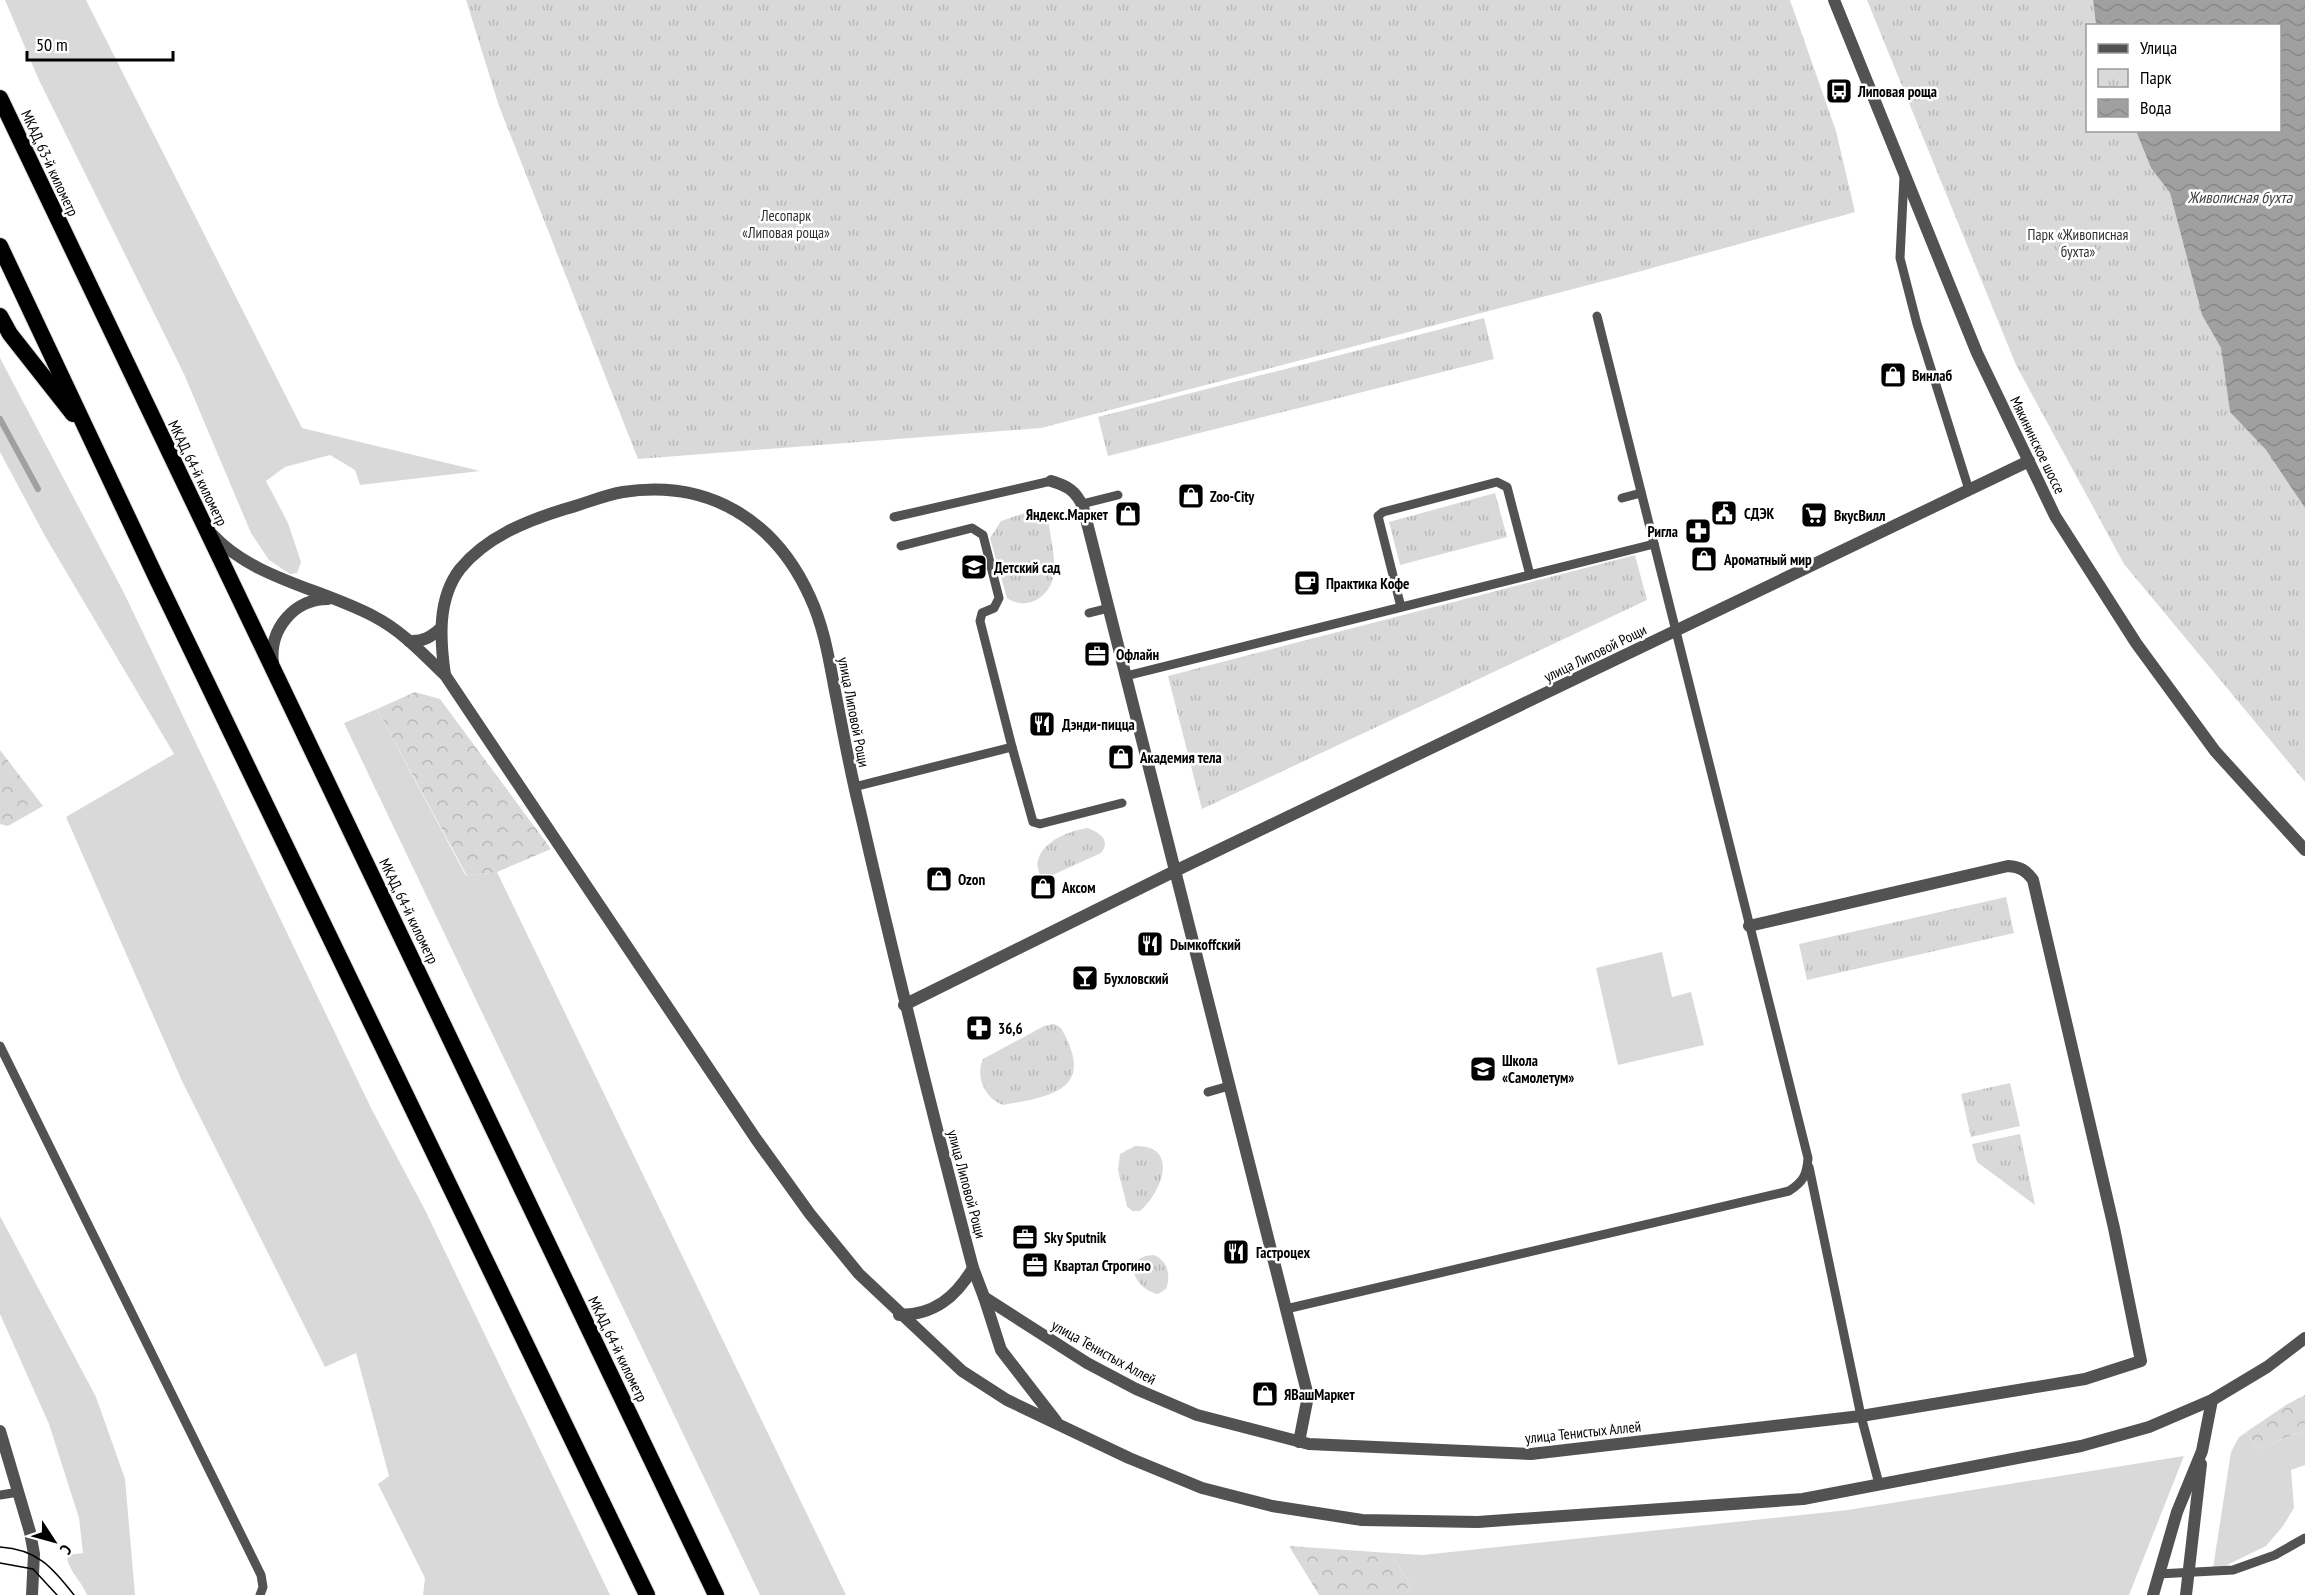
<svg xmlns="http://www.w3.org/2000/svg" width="2305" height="1595" viewBox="0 0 2305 1595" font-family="'PT Sans Narrow',sans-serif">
<defs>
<pattern id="forest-crowns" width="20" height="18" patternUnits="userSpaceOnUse" patternTransform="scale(1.5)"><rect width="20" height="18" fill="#d9d9d9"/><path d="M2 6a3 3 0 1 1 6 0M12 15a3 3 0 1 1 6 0" fill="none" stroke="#b8b8b8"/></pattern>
<pattern id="park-tufts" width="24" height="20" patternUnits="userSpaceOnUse" patternTransform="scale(1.5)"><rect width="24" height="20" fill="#d9d9d9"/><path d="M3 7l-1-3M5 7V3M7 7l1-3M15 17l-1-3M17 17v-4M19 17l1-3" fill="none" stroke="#b8b8b8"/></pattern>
<pattern id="water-waves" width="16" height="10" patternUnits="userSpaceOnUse" patternTransform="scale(1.5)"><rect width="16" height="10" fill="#a0a0a0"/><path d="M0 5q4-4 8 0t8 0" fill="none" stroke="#888"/></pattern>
</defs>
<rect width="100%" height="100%" fill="#fff"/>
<g fill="#d9d9d9">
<path d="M5,0h81l216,428 178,43 -120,14 -5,-15 -25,-15 -45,12 -19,14 22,42 13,39 -4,11 -7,1 -21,-14 -18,-27 -67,-159 -146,-296z"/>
<path d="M0,358l123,233 248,517 54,102 185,385h-187l2,-17 -47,-94 11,-8 -33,-123 -31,14 -143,-286 -116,-264 108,-63 -129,-218 -45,-84z"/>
<path d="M377,709l89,167 31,-4 349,723h-86l-416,-872z"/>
<path d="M1662,952l10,45 19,-5 13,53 -86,20 -22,-97z"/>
<path d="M0,1216l96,181 29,82 10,116h-48c-5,-14 -20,-25 -20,-40l16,-2 -4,-35 -30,-94 -49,-110z"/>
<path d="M2305,1430v35l-14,5 3,38 -11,18 -17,20 -41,20 -12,2 18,-116 8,-15 8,-4 11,16z"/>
<path d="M2184,1456l-55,139h-726l9,-8 -22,-34 33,2 425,-45z"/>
</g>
<g fill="url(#forest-crowns)">
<path d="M415,692l25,7 111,150 -54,23 -30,4 -90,-167z"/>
<path d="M0,750l43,56 -35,20 -8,-2z"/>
<path d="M2305,1395v35l-47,19 -11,-16 -8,4 47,-32z"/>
<path d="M1289,1546l101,7 22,34 -9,8h-84z"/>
</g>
<g fill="url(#park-tufts)">
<path d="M466,0h1324l46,131 19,81 -232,64 -582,152 -403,31 -139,-353z"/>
<path d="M1867,0h226l3,25 -8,1v104l48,1 15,37 19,25 32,122 19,33 9,64 36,38 39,58v274l-181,-218 -108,-199z"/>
<path d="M1484,318l10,41 -386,97 -10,-39z"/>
<path d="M1495,493l12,44 -107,28 -11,-43z"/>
<path d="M1025,513h11l13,11c3,27 16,62 -15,77 -9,4 -18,3 -27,-3l-17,-60 11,-17z"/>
<path d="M1635,555l12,45 -445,209 -34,-133z"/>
<path d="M1088,828c12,5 23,12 13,25l-55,25 -6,-3c-12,-28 26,-44 48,-47z"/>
<path d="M2006,897l8,36 -207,47 -8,-36z"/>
<path d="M1054,1024l7,4c35,61 -7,68 -58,77 -18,-7 -28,-28 -20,-46l61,-33z"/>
<path d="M2010,1083l10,43 -49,11 -10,-43z"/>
<path d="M2020,1134l15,71 -58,-43 -5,-18z"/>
<path d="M1135,1146c45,-1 27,46 5,65h-8l-5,-5 -9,-36 2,-16z"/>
<path d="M1154,1255c14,6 17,21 12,34l-8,5c-25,-5 -37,-38 -4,-39z"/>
</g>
<path fill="url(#water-waves)" d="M2093,0h212v508l-39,-58 -36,-38 -9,-64 -19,-33 -32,-122 -19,-25 -15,-37 144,-1v-104l-184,-1z"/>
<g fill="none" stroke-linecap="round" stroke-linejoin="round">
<path stroke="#a0a0a0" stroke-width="6" d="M0,419l38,70"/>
<defs>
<g id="trunk">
<path d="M0,98l716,1497"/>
<path d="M0,246l156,331 491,1018"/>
<path d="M0,316l10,18 63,80"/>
</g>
</defs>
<use href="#trunk" stroke="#dbdbdb" stroke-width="18"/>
<g stroke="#525252" stroke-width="9">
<path d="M1904,177l-4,81 17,66 52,166"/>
<path d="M1622,498l19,-5"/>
<path d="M1082,504l36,-9"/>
<path d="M894,517l157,-36"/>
<path d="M1401,607l-23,-91 5,-4 114,-30 10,5 23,88"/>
<path d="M1089,613l20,-5"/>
<path d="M1126,676l528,-132"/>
<path d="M1012,747l21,75 7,2 82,-21"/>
<path d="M854,787l158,-40 -32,-126 2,-8 12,-5 5,-10 -16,-63 -11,-7 -71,18"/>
<path d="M0,1046l261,529 2,12 -3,8"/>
<path d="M1208,1092l21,-6"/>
<path d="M1809,1167l52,249 18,68"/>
<path d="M1286,1309l503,-118c14,-9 18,-16 19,-33l-211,-842"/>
<path d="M0,1495l19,-3"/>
<path d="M2158,1574l75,-4 42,-15 30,-17"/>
</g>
<g stroke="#525252" stroke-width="12">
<path d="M1051,481c17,5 25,10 32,26l225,889 -9,46"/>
<path d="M409,641c14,1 22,-4 32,-13"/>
<path d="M445,675c-5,-35 -8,-76 15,-106 26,-32 66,-48 105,-60 19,-5 39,-14 58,-17 86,-13 152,28 187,105 14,30 19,62 25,94 8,40 15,80 25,120 35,153 73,305 113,457l11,29 103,66 49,26 61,26 112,29 222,10 330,-38 224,-37 56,-18 -27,-133 -81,-348c-7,-10 -13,-13 -25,-14l-259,60"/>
<path d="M904,1005l271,-134 854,-410"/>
<path d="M899,1315c35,0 57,-18 74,-47"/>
<path d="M2153,1595l24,-83 25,-61 10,-51"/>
<path d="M2186,1595l15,-131"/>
</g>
<g stroke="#525252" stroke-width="12">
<path d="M1834,0l143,353 78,163 81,127 79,108 90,99"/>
<path d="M213,535c41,44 110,54 162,82 27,14 48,37 70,58l311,464 54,75 49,60 103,97 45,29 122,58 73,30 70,18 90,14 116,2 325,-23 278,-53 68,-19 63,-27 55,-33 38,-29"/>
<path d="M273,663c-4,-34 21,-64 55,-64"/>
<path d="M984,1297l17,53 55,71"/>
<path d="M0,1431l30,101 4,22 -2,41"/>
</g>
<use href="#trunk" stroke="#000" stroke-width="16"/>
<g stroke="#000" stroke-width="1.5">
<path d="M0,1547c37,2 53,21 74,48"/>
<path d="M0,1563l33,6 24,26"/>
</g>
</g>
<defs>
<symbol id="bus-square" viewBox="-11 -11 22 22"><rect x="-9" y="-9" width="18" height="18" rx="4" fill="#000" stroke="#fff"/><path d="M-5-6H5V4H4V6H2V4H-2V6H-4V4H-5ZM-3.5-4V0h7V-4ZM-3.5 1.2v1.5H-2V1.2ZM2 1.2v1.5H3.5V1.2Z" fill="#fff"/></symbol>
<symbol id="shop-square" viewBox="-11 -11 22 22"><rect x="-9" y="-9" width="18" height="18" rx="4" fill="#000" stroke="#fff"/><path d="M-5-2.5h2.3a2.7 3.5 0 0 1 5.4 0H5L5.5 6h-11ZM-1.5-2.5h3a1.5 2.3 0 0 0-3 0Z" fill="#fff"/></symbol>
<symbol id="civic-square" viewBox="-11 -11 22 22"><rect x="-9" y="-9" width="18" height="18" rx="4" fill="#000" stroke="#fff"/><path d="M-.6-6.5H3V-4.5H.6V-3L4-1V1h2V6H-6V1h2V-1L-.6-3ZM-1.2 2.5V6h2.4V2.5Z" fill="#fff"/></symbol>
<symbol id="supermarket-square" viewBox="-11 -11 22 22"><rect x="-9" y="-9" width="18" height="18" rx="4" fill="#000" stroke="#fff"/><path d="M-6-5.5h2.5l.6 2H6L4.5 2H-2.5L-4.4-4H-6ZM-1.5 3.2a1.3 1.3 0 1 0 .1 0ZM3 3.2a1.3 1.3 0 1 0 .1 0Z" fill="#fff"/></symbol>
<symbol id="pharmacy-square" viewBox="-11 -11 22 22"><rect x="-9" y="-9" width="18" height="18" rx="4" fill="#000" stroke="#fff"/><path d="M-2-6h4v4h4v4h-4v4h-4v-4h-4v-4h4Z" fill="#fff"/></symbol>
<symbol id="school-square" viewBox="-11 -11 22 22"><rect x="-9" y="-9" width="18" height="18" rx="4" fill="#000" stroke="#fff"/><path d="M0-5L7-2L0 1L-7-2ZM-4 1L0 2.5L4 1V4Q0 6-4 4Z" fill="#fff"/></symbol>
<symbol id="cafe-square" viewBox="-11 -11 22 22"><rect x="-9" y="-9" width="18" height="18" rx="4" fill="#000" stroke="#fff"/><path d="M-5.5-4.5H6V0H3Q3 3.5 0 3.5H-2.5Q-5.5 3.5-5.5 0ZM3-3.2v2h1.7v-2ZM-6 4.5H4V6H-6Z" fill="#fff"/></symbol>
<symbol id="office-square" viewBox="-11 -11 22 22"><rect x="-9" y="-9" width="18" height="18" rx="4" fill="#000" stroke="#fff"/><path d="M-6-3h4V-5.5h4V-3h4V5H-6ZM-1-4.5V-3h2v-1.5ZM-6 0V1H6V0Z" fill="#fff"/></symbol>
<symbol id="restaurant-square" viewBox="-11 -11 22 22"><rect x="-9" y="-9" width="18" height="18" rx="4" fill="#000" stroke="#fff"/><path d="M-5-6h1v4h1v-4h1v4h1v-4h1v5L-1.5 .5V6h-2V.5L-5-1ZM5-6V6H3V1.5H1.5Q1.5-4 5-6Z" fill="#fff"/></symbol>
<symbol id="bar-square" viewBox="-11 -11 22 22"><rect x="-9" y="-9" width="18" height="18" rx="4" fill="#000" stroke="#fff"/><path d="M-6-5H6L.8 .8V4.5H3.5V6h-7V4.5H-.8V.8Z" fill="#fff"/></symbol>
</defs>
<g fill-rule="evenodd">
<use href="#bus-square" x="1824" y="76" width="30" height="30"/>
<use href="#shop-square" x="1878" y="360" width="30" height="30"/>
<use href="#shop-square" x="1176" y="481" width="30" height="30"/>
<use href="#civic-square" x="1709" y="498" width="30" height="30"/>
<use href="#shop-square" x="1113" y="499" width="30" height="30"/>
<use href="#supermarket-square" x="1799" y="500" width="30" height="30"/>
<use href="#pharmacy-square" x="1683" y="516" width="30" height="30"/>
<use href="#shop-square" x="1689" y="544" width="30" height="30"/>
<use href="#school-square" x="959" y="552" width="30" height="30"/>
<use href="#cafe-square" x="1292" y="568" width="30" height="30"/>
<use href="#office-square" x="1082" y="639" width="30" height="30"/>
<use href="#restaurant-square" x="1027" y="709" width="30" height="30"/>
<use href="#shop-square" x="1106" y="742" width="30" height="30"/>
<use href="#shop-square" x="924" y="864" width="30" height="30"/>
<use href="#shop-square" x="1028" y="872" width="30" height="30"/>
<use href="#restaurant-square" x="1135" y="929" width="30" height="30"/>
<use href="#bar-square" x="1070" y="963" width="30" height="30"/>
<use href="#pharmacy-square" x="964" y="1013" width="30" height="30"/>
<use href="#school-square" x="1468" y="1054" width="30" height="30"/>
<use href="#office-square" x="1010" y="1222" width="30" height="30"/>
<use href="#restaurant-square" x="1221" y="1237" width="30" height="30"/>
<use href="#office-square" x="1020" y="1250" width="30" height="30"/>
<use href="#shop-square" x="1250" y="1379" width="30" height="30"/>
</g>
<g text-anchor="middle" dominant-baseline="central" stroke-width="5" stroke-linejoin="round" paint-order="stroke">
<g font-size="15" font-weight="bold" fill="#000" stroke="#fff" text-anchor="start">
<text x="1858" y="91">Липовая роща</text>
<text x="1912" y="375">Винлаб</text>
<text x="1210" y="496">Zoo-City</text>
<text x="1744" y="513">СДЭК</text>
<text x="1108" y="514" text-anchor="end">Яндекс.Маркет</text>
<text x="1834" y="515">ВкусВилл</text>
<text x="1678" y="531" text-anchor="end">Ригла</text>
<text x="1724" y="559">Ароматный мир</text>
<text x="994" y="567">Детский сад</text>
<text x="1326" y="583">Практика Кофе</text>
<text x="1116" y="654">Офлайн</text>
<text x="1062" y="724">Дэнди-пицца</text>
<text x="1140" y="757">Академия тела</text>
<text x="958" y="879">Ozon</text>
<text x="1062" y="887">Аксом</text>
<text x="1170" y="944">Dымкoffский</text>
<text x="1104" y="978">Бухловский</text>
<text x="998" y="1028">36,6</text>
<text x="1502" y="1060">Школа<tspan x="1502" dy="17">«Самолетум»</tspan></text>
<text x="1044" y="1237">Sky Sputnik</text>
<text x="1256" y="1252">Гастроцех</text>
<text x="1054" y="1265">Квартал Строгино</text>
<text x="1284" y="1394">ЯВашМаркет</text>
</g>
<g font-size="15" fill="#000" stroke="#fff">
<text transform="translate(50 163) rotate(65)">МКАД, 63-й километр</text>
<text transform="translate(2038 445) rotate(64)">Мякининское шоссе</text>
<text transform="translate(198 473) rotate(64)">МКАД, 64-й километр</text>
<text transform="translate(1595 653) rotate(-26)">улица Липовой Рощи</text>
<text transform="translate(854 712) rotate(79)">улица Липовой Рощи</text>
<text transform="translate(409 911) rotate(64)">МКАД, 64-й километр</text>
<text transform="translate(967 1184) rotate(75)">улица Липовой Рощи</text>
<text transform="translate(618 1349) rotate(64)">МКАД, 64-й километр</text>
<text transform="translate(1104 1352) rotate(29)">улица Тенистых Аллей</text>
<text transform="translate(1583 1432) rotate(-6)">улица Тенистых Аллей</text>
</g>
<g font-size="15" fill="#303030" stroke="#fff">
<text x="786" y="215">Лесопарк<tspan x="786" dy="17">«Липовая роща»</tspan></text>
<text x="2078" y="234">Парк «Живописная<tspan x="2078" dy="17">бухта»</tspan></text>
</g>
<g font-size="16" font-style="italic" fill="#414141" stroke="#fff">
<text x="2240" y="197">Живописная бухта</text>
</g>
</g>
<rect x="2086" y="24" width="195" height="108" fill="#ffffff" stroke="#999999" stroke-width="1.5"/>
<rect x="2098" y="44" width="30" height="9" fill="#525252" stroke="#999999" stroke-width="1.5"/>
<text x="2140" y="54" font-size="18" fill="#000000">Улица</text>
<rect x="2098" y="69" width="30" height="18" fill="url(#park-tufts)" stroke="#999999" stroke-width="1.5"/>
<text x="2140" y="84" font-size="18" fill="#000000">Парк</text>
<rect x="2098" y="99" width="30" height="18" fill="url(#water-waves)" stroke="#999999" stroke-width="1.5"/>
<text x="2140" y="114" font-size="18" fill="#000000">Вода</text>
<g transform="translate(54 1541) rotate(126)" stroke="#ffffff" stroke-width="4.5" paint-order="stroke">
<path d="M0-4.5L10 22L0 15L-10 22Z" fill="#000000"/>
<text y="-9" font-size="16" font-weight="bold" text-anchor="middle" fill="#000000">С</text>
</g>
<path d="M27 51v9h146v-9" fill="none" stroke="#000000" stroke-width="3"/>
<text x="36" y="51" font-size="18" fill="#000000" stroke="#ffffff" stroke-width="4.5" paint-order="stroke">50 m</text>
</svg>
